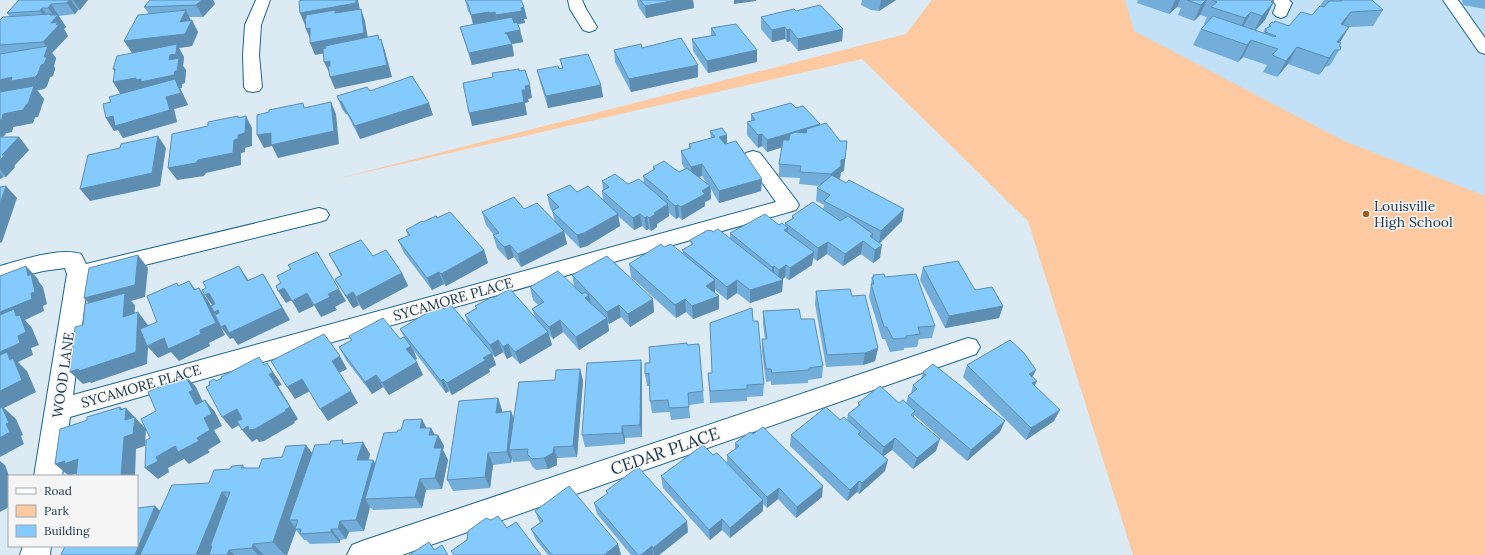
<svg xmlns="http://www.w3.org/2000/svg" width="1485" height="555" viewBox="0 0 1485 555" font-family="Lora,serif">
<rect width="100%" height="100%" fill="#dceaf4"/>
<path fill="#c2e0f6" d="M1097,0h388v425z"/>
<path fill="#fdc9a0" d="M932,0h193l9,31 210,110 141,55v359h-352l-105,-334 -166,-162 -526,120 570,-145z"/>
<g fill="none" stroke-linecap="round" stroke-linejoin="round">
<defs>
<g id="minor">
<path d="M256,0h14l-9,25 -2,30 3,32 -3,4 -6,1 -6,-1 -3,-4 -1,-32 2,-30z"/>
<path d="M568,0h14l4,9 11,18 -2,3 -6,2 -6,-2 -13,-21z"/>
<path d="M1272,0h17l3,3 -6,13 -5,2 -5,-2 -3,-3 3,-8z"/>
<path d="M1443,0h15l27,38v16l-6,-2z"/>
<path d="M753,151l7,2 36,47 3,5 -3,5 -726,207 -8,59h-28l33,-202 -2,-6 -22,3 -43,11v-16c22,-6 59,-19 81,-12l5,10 233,-56 7,2 3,5 -3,5 -7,2 -231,57 -15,116 703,-193 -32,-45 2,-4z"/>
<path d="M968,338l8,2 4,7 -4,7 -574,201h-55l5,-10 10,-4z"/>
<path d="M23,546h28l-1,9h-30z"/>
</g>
</defs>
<use href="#minor" stroke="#1b6591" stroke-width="2"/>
<use href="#minor" fill="#fff" fill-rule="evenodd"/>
</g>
<g fill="#72aed9" fill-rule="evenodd">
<path d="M19,0h69l-8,10h-2l-3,4 -16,2 7,11 -2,2 4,7 -16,17 4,5 -2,8 1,3 -2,7 -3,1 -3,9 -3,3 -7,1 7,9 -6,18h-3l-2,6 -20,4 -1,5 -6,1 -2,3 -3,1h18l10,13 -15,16 1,1 -9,10h-3l-3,2v-87h1l-1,-1v-71l10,-3 -3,-4z"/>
<path d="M150,0h63l2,4 -12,13h-14l9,15 -6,14 -13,2 5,9 -1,9 3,4 -1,13 -3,1v4h-2l8,17 -14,4 3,13 -54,16 -5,-8 -4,1 -8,-13 5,-16 9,-8 -5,-22 -2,-3 20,-16 16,-39 -5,-7z"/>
<path d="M465,0l59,7 3,12h-3l1,4 -7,1 2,6 3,12 -11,2 2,12 -42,9 -12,-38 13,-2 -2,-9 -3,-5z"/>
<path d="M637,0h56l1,8 -48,10 -8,-12z"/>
<path d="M862,0h34l-17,11 -8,-1 -10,-5z"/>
<path d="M1138,0h136l-1,3 -8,17 -10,11 8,2 2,-4 3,-1 1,-3 20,1 23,-11 8,-9 4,-6h48l11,10 -10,16 -24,1 -10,16v3l2,1 -10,17 -2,2 -4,1 -6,8 -31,-11 -11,13 -14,-5 4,-7 -24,-8 -5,5 -45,-17 8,-16 4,-5h-1l3,-7 -7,-2 -6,6 -16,-6 3,-7 -4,-1 -8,7 -32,-11z"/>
<path d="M1462,0h23v9l-22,-4z"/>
<path d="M796,11l47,18 -1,12 -44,10 -8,-10 -3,1 -2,-3 -13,3 -11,-13v-12z"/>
<path d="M711,28l46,34 -49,11 -15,-22 -1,-12 19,-3z"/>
<path d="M642,48l56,17v12l-67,15 -16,-30 -1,-12z"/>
<path d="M560,59l41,26 2,12 -55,11 -8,-26 -3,-12 25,-2z"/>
<path d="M370,91l63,24 -73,24 -13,-25h-1l-4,-5 -5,-13z"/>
<path d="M796,108l24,16 24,47 -3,1 -1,6 -1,1 63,42 -23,22 1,15 -7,5 -12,-9 -18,12 -16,-12 -10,7 -4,-3 -1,7 -23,15 -4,-3 -2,2 -1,13 -32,11 -13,-10 -10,7 -12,-10v3l4,3v13l-26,10 -7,-7 -10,6 -45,-41 -2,-13 35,-17 19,6 -1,-3 9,-5 -1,-5 20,-9 3,1 17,6v-5l49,-8 6,1v-3l7,-4v-3l31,-7 1,-4 -8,-4 1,-13 3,-2 -21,-2 1,-6 -21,-1v-13l3,-17 -15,5 -5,-6 -4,2 -11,-13v-13l4,-1v-7z"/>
<path d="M710,131l17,13 34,47 -42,12 -8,-14v10l-6,3v4l-23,14 -3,-3 -3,2 -7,-6v3l-12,8v3l-6,4 -2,-2 -3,1 -4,-4 -8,4 -16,-14 2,10 -33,20 -7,2 -16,-16 3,12 -46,23 -7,-10 -6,3 -11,-12 -4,-13h1l-8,-10 -4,-13 42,-3 31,13 -3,-11 -2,-3 -3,-13 30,-3 26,8 -1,-9 1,-1 -1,-9 26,3 16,-1 -1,-7 10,-6v-3l26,5 6,-3 -3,-5 -1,-13 8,-2v-5l22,-5zM702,176l5,8 -8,-7z"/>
<path d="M437,218l47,32 4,13 -42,23 -2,-2 -12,6 -28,-37 -6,-13 10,-4 -2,-6 17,-8z"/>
<path d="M329,254l44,2 29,17 6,13 -45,24 -4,-5 -6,3 -11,-17 -7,-12 6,-3z"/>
<path d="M923,267l52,23 28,16 -4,12 -54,10 -25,-48z"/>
<path d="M572,275l81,24 1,13 -24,15 -9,-10 -12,7 -1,-2 1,9 -30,19 -16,-18 -10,7 -4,-4 3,10 -32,19 -8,-8 -5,3 -4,-7 -8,5 -3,-3 4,11 -7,4 1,3 -38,23 -3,-4 -3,2 -32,-42 3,8 -2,1 8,15 -34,20 -6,-8 -11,7 -26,-34 -7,-13 12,-7 -2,-4 51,3 4,-2 -4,-8 44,-20 25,17 -4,-11 11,-7 -1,-2 18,-8 42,19 -3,-8 6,-4 -5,-5 -3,-13 44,-1z"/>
<path d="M873,275l12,2 50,49 -3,12 -13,1 -2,8 -13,1v2l-14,2 -5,-13h-3l-13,-42 3,-20h1z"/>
<path d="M816,291l36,5 26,52 -3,13 -12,4 -37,2 -11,-63z"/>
<path d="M763,311l38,8 22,47 -1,12 -14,2v3l-37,2v-4l-5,1 -4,-30v-13h3l-2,-15z"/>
<path d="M753,321l11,63 -1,12 -16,1v4l-37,2 -2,-30h4z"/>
<path d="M641,360l1,12v65l-17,1v6l-40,3 -3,-12z"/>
<path d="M645,363l58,28 1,12 -15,2 1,13 -19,2 -1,-8 -18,1 -2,-12v-15h-3l-2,-12z"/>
<path d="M967,365l66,12 1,9 20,35 -28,19 -63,-63z"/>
<path d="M580,369l3,12 -6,76 -20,1v7l-9,4 -12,1 -4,-4 -2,-5 -17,1 -1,-4 -1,5 -18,2 -3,23 -37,3 -6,-11 51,-82 4,12v2l9,-1 3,7 41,-38z"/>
<path d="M923,372l77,60 -33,29 -53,-46v2l22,34 -23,18 -21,-19 -8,6 1,15 -26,23 -2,-2 -10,9 -57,-55 1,-11 49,-15h7l1,-6 10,-8v-3l48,1 2,-8 3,-2 2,-9 8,-6z"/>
<path d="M431,428l4,7h3l6,11 -1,4 5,10 -6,29 -16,1 -4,18 -49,2 -3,-3 -6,24 -15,1 -3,7 -6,1v3l-30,1 -4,-4h-2l-8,-10 -9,25h-226l76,-9 23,-35 49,-28 21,-14 13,-4 2,3h14l47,-23 6,8 33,-10 25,11 -1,6 7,4 21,-32 4,-2z"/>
<path d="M735,443l87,54 -26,21 -18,-19 -11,9 -4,-4v7l-33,27 -8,-8 -12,10 -47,-52 -2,-12 52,-21 14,8v-8l8,-6z"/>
<path d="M606,491l82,41 -29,23h-28l-34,-41 -3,-11 13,-9z"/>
<path d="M535,511l83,33 3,11h-73l-12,-15 -5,-11 9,-6z"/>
</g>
<g fill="#5d8db0">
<path d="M69,0h2l7,10 -3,4 -8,-11z"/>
<path d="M73,0h15l-8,10z"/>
<path d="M201,0h12l2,4 -12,13 -7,-12z"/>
<path d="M356,0h2l3,15 -56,10 -5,-12z"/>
<path d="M676,0h17l1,8 -48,10 -1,-12z"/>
<path d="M734,0h22v1l-22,3z"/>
<path d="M881,0h15l-17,11z"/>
<path d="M1175,0h5l-3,7 -8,7z"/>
<path d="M1206,0h1l-7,15 -6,6 7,-16z"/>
<path d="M1273,0h1l-2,5 1,-2 -8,17 -12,13 9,-17z"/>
<path d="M51,4l15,23 -2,2 4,7 -16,17 4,5 -2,8 1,3 -2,7 -3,1 -3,9 -3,3 -7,1 7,9 -6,18h-3l-2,6 -20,4 -1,5 -6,1 -2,3 -4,1v-17l3,-6 23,-9 -24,-12 -2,-2v-12l44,-22 3,-10 -4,-5 8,-19 -1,-8 1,-1 3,5 1,-1 -7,-10z"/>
<path d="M524,7l3,12h-3l1,4 -27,4 -2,-12z"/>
<path d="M42,8l8,12 -1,2 -9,-11z"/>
<path d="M361,9l4,12 4,24 -54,10 -5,-12z"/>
<path d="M186,10l5,11 1,-1 6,12 -6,14 -13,2 5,9 -1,9 3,4 -1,13 -3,1v4h-2l8,17 -14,4 3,13 -54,16 -5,-8 -4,1 -8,-13 15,-23 -8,-13 7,-1 -7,-12 56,-9 1,-5 -38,-2 -8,-12 56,-19z"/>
<path d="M489,12h6l3,12 -24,3 -3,-12z"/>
<path d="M1251,12l-9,17 -5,6 8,-17z"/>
<path d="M1351,12l-10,16v-4z"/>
<path d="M785,27v12l-13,3v-12z"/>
<path d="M1349,27l-10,17 -12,15 10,-17z"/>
<path d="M310,28l1,13 -5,-12z"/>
<path d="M790,29v12l-3,1v-12z"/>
<path d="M843,29l-1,12 -44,10v-12z"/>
<path d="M520,30l3,12 -11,2 2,12 -42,9 -3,-12 36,-20z"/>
<path d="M381,39l4,12 7,26 -57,12 -5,-12z"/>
<path d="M1251,40l-8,17 -5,5 9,-17z"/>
<path d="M1297,47l-9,17 -11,13 9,-16z"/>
<path d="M757,50v12l-49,11 -1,-12z"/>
<path d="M1335,50l-10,17 -6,8 10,-17z"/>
<path d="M330,61l5,12 -5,1 -6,-12z"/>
<path d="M698,65v12l-67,15 -2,-13z"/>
<path d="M530,85l2,13 -4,1 1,3 -4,1 2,12 -55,11 -3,-13 53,-23 3,-4z"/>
<path d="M601,85l2,12 -55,11 -2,-12z"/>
<path d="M341,101l6,13h-1l-6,-12z"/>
<path d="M331,102l5,12 3,30 -61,14 -6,-12 -8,2 -7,-13z"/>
<path d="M429,103l4,12 -73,24 -5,-13z"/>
<path d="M246,116l6,12v18l-7,2v4l-4,1v12l-35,8 -2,3 -27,4 -9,-12 30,-8 36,-20 4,-5z"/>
<path d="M820,124l-1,12 -52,16v-12z"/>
<path d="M762,134v12l-4,2v-13z"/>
<path d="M727,135v12l-8,-10z"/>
<path d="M158,136l8,12 -6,38 -70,15 -10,-12z"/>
<path d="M19,137l10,13 -15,16 1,1 -9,10 -6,-8v-9l2,-5z"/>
<path d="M847,141l-3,30 -3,1 -1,6 -10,9 1,-13 10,-14z"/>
<path d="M702,164v12l-10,3 -1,-12z"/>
<path d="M0,173l3,4 -3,2z"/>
<path d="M762,179l-1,12 -42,12v-12z"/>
<path d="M6,186l11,12 -15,44 -2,1v-40z"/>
<path d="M710,186l1,13 -6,3v4l-23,14 -1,-13 21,-16z"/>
<path d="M668,204l1,12 -12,8v3l-6,4 -2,-13 5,-5z"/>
<path d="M678,205l1,12 -3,2 -1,-13z"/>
<path d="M904,209l-2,12 -23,23 2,-13z"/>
<path d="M618,214l2,12 -33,20 -7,2 -3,-13z"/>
<path d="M640,214l2,12 -8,4 -1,-12z"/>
<path d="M647,216l2,13 -3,1 -1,-12z"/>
<path d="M788,228l-1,12 -3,-10z"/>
<path d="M564,231l3,13 -46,23 -3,-13z"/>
<path d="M873,234l-2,12 -1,-10z"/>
<path d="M863,241l-2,13 -18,12 2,-12z"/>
<path d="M828,242l-1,12 -10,7 1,-13z"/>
<path d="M510,245l4,12 -6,3 -4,-13z"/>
<path d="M882,245l-2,13 -7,5 2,-13z"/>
<path d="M484,250l4,13 -42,23 -5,-12z"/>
<path d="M814,252l-2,13 -23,15 1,-12z"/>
<path d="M138,255l10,13 -3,29 -14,4 4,4 -1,24 -39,-19 -11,-12z"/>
<path d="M786,265l-1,12 -4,3h2l-1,12 -32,11v-13l28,-9 1,-11z"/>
<path d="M26,266l12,13 1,3 4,5 4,17 -4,2 1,5 -19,9 7,8 7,17 -8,3 2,7 -15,7 9,9 9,21 -32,16 12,11 7,16 -2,1 3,8 -24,13v-145l31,-19 -3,-17z"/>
<path d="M239,266l8,12 8,15 -8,-12z"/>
<path d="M774,266v13l-2,1v-13z"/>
<path d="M439,272l5,12 -12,6 -5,-12z"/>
<path d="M402,273l6,13 -45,24 -7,-13z"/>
<path d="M263,274l27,46 -52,25 -5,-7 -3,1 -9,-12z"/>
<path d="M715,280v12l-8,6 -1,-12z"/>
<path d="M737,280v13l-10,7v-13z"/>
<path d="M189,281l9,12 -4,-3z"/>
<path d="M199,288l9,12 6,12 4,-2 5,15 -9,-12 11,22 -16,8 1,3 -31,15 -8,-9 -13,6 -10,-11 -1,17 -56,19 -1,-1 -7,2 -13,-12 68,-60 10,13v21l16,-8 36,-8z"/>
<path d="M284,288l8,12 -6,3 -8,-12z"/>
<path d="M339,289l7,12 -11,6 2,3 -16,7 -7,-12 14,-11z"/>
<path d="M353,292l6,13 -6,3 -7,-12z"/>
<path d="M209,293l9,13 -4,2 -9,-13z"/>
<path d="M307,293l7,13 -15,7 -7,-12z"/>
<path d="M589,295l3,13 -7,-10z"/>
<path d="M719,296v13l-26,10 -1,-13z"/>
<path d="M653,299l1,13 -24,15 -2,-13z"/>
<path d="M685,299l1,13 -10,6 -1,-13z"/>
<path d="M619,305l2,12 -12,7 -2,-12z"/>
<path d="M1003,306l-4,12 -54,10 4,-12z"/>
<path d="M607,318l2,13 -30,19 -3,-13z"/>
<path d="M560,320l3,12 -10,7 -4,-12z"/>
<path d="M548,332l4,13 -32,19 -5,-12z"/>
<path d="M498,340l5,12 -8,5 -5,-12z"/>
<path d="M508,344l4,12 -5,3 -4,-12z"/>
<path d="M411,346l6,13 -5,2 -6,-12z"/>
<path d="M878,348l-3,13 -12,4 2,-12z"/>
<path d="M492,353l4,12 -7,4 1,3 -38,23 -5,-12 36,-25z"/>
<path d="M340,356l7,13 -8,4 -7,-12z"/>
<path d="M641,360l1,12v65l-2,-12z"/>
<path d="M417,362l6,13 -34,20 -7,-12z"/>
<path d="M267,363l15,22 -4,1 20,33 -4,3 1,1 -31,18 -5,1 -2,-3 -5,3 -10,-12 27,-56h2z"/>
<path d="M580,369l3,12 -6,76 -4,-11z"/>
<path d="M1036,370l-6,12 -1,-8z"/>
<path d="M185,375l11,12 7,15 -7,3 -7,-13z"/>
<path d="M376,375l7,12 -11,7 -7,-12z"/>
<path d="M302,379l8,12 -15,8 -8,-12z"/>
<path d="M443,379l6,12 -3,2 -5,-12z"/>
<path d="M1037,381l-6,12 1,-10z"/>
<path d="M351,391l7,12 -30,18 -8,-12z"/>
<path d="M498,398l4,12 -1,14 -5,-11z"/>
<path d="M205,400l10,12 7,14 -8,4 7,12 -13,8 2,2 -21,12 -5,-5 -16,9 1,4 -11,7 -13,-11 11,-11 19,-11 22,-8 7,-20z"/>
<path d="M120,407l6,5v-4l20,21 -1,17 -9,3 -1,27h-14l4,-56 -5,-10z"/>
<path d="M237,409l10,12 -15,8 -10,-12z"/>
<path d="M1060,410l-6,11 -28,19 5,-12z"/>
<path d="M511,411l4,12 -6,27 3,8 -1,5 -4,-11z"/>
<path d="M422,419l6,12 -8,-3z"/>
<path d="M1005,421l-5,11 -33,29 4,-11z"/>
<path d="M622,426l3,12v6l-3,-11z"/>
<path d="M431,428l6,11 1,-4 6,11 -1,4 5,10 -6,29 -7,-11 -1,-30 -5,-13z"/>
<path d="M895,438l-3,12 -11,8 3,-11z"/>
<path d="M940,439l-4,12 -23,18 4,-11z"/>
<path d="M363,442l7,12 -5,17 -8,-11z"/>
<path d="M306,445l12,16 -29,59 7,8 -1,1 1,1 -9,25h-2l-12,-13z"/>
<path d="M554,447l3,11v7l-9,4 -4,-11z"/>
<path d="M488,453l5,12 -3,23 -5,-11z"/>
<path d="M78,459v17l-3,-2 -6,2 -14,-12 10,-3z"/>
<path d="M373,460l7,11 -15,28 5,8 -6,24 -8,-11z"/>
<path d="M888,460l-3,11 -26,23 3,-11z"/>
<path d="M0,461l5,4 4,11v31l-9,5z"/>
<path d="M420,479l6,11 -4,18 -7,-11z"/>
<path d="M859,481l-2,11 -10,9 3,-11z"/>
<path d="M823,486l-1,11 -26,21 1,-11z"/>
<path d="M779,488l-1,11 -11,9v-11z"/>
<path d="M222,492l14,16 -14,47h-26z"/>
<path d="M763,500v11l-33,27v-10z"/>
<path d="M155,506l12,11 -15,38h-17z"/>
<path d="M722,519v11l-12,10 -1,-10z"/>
<path d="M340,521l9,11 -3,7 -8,-10z"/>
<path d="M687,521l1,11 -29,23h-5l-1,-7z"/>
<path d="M331,529l9,11v3l-9,-11z"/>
<path d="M253,544l11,11h-6l-6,-7z"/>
<path d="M618,544l3,11h-17z"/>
<path d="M652,546l1,9h-12z"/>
<path d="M229,550l6,5h-8z"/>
</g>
<g fill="#85cafc" stroke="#5d8db0">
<path d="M19,0h50l-2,3 -16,1 -3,4h-6l-2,3 -33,2z"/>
<path d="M150,0h52l-6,5 -52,2z"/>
<path d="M303,0h53v3l-56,10 -1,-12z"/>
<path d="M465,0h56l3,7 -3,1 1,3 -26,4 -1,-3 -5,1 -1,-1 -18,3 -3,-11z"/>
<path d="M640,0h36l-31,6z"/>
<path d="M1187,0h19l-5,5z"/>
<path d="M1212,0h61l-2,2 2,1 -11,13 -11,-4 -6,6 -34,-11 6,-5z"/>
<path d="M1341,0h31l11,10 -32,2 -10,12 8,3 -12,15 4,1 -2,3 2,1 -1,3h-5l-6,8 -32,-11 -11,14 -14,-6 6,-6 -27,-9 -4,5 -46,-16 12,-13 62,21 1,-1 -11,-4 2,-2 -2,-1 6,-3 -2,-1 3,-3 2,1 1,-2 14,5 12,-14 11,3 8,-9 4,1 5,-6h13z"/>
<path d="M820,5l23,24 -45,10 -8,-10 -3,1 -2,-3 -13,3 -11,-13 33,-8 2,2z"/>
<path d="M361,9l3,24 -54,10v-15l-4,1 -1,-11h1v-3l29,-5v3z"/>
<path d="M186,10l-6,12 12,-2 -7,14 -61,7 14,-26z"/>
<path d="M51,14l-1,1h8l-7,8 7,-1 -2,3 4,-1 -17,18 -43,3v-25l3,-3z"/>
<path d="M512,17l2,6 3,-1 3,8 -15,3 2,1 5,10 -43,9 -9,-26z"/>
<path d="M736,24l21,26 -50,11 -15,-22 24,-4 -5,-7z"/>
<path d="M378,35l1,5 2,-1 6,26 -57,12 -2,-11h2v-5l-6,1 -1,-13 3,-1 -1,-2z"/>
<path d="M681,38l17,27 -69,14 -15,-29 27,-6 1,4z"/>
<path d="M177,44l-1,10 -6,1 -1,5 10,-2 -2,13h-2l-1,4 -33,7v-3l-6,1 1,-2 -23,4 2,-13h-2l4,-13z"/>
<path d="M48,46l-4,11h3l-3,7 -3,1 -3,9 -3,3 -24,4 1,-4 -12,3v-26z"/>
<path d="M588,54l13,31 -55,11 -9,-26 21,-4 1,3 4,-1 -3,-9z"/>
<path d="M519,69v2l6,-1 5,15 -5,1 1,4h-4l2,12 -55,11 -6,-30 30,-6 -1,-4z"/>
<path d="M412,76l17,27 -74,23 -14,-25 -1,1 -3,-6 30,-9 3,4z"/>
<path d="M175,79l6,14 -15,4 4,13 -55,16 -2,-10 -7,2 -3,-14 8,-2 -2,-5z"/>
<path d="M34,86l-6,18 -2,1 -3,5 -20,4 -1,6h-2v-28z"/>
<path d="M331,102l3,29 -63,14v-12l-14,2v-20l12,-3v-2l34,-7 1,5z"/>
<path d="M791,103l5,5 7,-2 17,18 -53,16 -5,-6 -4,1 -11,-13 8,-2 -4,-6z"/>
<path d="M238,116v2l8,-2 -1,17 -7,2v4l-4,1 -1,13 -35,7 -2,3 -28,5 4,-34 36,-8v-4z"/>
<path d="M826,123l14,18h7l-2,18 -4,1v6l-10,8 -31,-2 1,-6 -22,-2 4,-24h6l1,-6 6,-2 10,1 1,-4z"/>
<path d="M722,128l5,7 -8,2 6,7 11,-3 26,38 -43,12 -17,-27 -11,3 -10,-16 10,-3 -2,-4 26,-7 -5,-6z"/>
<path d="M158,136l-6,37 -72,16 8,-34 32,-7 1,-4z"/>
<path d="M0,137h19l-17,18h3l-5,5z"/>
<path d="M664,161l15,11 8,-4 23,18 -8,5 3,3 -24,13 -3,-2 -3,1 -9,-8 2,-1 -25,-21 12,-7 -2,-2z"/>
<path d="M615,174l13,10 11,-5 29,25 -14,9 2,1 -7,4 -2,-2 -2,2 -5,-4 -7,4 -31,-27 7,-4 -7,-6z"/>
<path d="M832,175l14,8 3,-3 55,29 -23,22 -57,-30 6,-6 -13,-7z"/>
<path d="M570,185l7,7 11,-6 30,28 -34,19 -7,2 -25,-24 7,-4 -12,-12z"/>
<path d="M6,186l-6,17v-16z"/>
<path d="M514,197l10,12 13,-6 27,28 -46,23 -8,-9 -6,2 -11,-12 6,-2 -17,-21z"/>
<path d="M813,202l27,19 8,-5 25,18 -3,2 12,9 -7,5 -12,-9 -18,13 -17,-12 -10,6 -33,-25 9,-5 -2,-2z"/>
<path d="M450,212l34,38 -43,24 -2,-2 -12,6 -29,-38 12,-5 -4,-5 16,-9 1,1 13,-6 1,2z"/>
<path d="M765,214l14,11 3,-2 6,5 -4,2 30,22 -24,16 -4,-3 -7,5 -5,-4 -2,1 -42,-34z"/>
<path d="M718,229l65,51 -33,10 -13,-10 -10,7 -45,-37 11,-6 -3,-4 18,-10 2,1 1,-1 2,2z"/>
<path d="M361,240l12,16 13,-6 16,23 -46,24 -3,-5 -7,4 -11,-17 7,-4 -13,-21z"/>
<path d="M661,244l3,3 7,-3 44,36 -9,6 13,10 -27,10 -7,-7 -10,6 -46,-41z"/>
<path d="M317,252l22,37 -11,5 2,3 -16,8 -7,-12 -15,8 -8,-13 -6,3 -2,-5 5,-3 -4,-7 14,-7 -3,-4z"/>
<path d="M138,255l-3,30 -51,13 5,-30z"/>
<path d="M607,256l46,43 -25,15 -9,-9 -12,7 -35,-37z"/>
<path d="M958,261l17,29 17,-3 11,19 -54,10 -26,-49z"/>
<path d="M26,266l2,10 3,-2 4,18 -4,1 1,6 -32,13v-36z"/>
<path d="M239,266l8,15 16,-7 19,34 -53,25 -4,-8 -4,2 -6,-12 4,-2 -1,-3 -4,2 -3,-6 4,-2 -6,-11 -4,2 -3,-5 4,-2 -3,-6z"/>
<path d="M558,271l24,23 3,-2 4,3 -4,3 22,20 -31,19 -16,-17 -11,7 -17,-18 12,-7 -14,-15z"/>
<path d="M884,274l1,3 31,-3 19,52 -17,1 2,7 -14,2v2l-13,1 -6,-12h-3l-13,-43h3l-2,-7h2l-1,-2z"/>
<path d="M189,281l5,9 5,-2 17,35 -16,7 1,4 -33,15 -4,-11 -17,8 -7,-17 17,-7 -10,-26 30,-13 1,3z"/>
<path d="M510,289l38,43 -33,20 -7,-8 -5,3 -5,-7 -8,5 -25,-30 12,-7 -2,-2 17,-9 1,1z"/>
<path d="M850,289l2,7 13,-1 13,53 -13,5 -38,2 -11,-64z"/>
<path d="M125,293l-2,24 15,-5 -2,40 -57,19 -1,-2 -8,3 5,-45 8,-2 2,-21z"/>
<path d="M440,305l4,4 7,-4 41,48 -9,5 3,2 -39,23 -4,-4 -2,2 -41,-52z"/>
<path d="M752,308l1,13h5l6,63 -17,1v4l-37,2 -2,-18h4l-2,-50z"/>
<path d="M14,309l2,7 4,-1 6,17 -8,4 2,7 -20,9v-37z"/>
<path d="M799,309l2,10h13l9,47 -14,2v2l-37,3 -1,-4h-5l-4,-30h5l-4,-28z"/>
<path d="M383,318l17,21 4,-2 7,9 -5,3 11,13 -35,21 -6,-8 -11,7 -26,-35 13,-7 -3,-4z"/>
<path d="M324,334l16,22 -8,5 19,30 -31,18 -18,-30 -15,8 -16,-26z"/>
<path d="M1010,340l14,13 12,17 -7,4 8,7 -5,2 28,27 -29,18 -64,-63z"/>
<path d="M687,343v2l12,-1 4,47 -15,2 1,14 -20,1 -1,-8 -18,1 -1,-28 -4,1v-11h5l-1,-16z"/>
<path d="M7,352l3,8 3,-2 9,22 -22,11v-36z"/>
<path d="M259,357l5,8 3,-2 6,10 -4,1 21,33 -5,3 1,1 -31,18 -6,1 -1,-4 -6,4 -5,-9 5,-2 -5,-10 -15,8 -16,-30 4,-2 -1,-3 5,-3 2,2 6,-3 -1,-1z"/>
<path d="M641,360l-1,65 -18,1v7l-40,2 5,-72z"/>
<path d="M933,364l72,57 -34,29 -63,-54 9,-7 -4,-4 13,-10 -3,-3z"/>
<path d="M580,369l-7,77 -19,1 -1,6 -9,5 -12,1 -5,-5 1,-5 -19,1 10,-68 36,-2 1,-10z"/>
<path d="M185,375l8,15 -4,2 7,13 9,-5 7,14 -8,4 6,12 -13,8 2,3 -21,11 -3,-6 -19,11 2,4 -13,7 1,-28 4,-2 -9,-19 15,-8 -8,-19z"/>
<path d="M880,386l19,17 4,-3 12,11 -4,4 29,24 -23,19 -22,-20 -11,9 -36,-33 12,-9 -2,-2z"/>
<path d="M498,398l-2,15 15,-2 -4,41 -19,1 -3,24 -38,3 12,-79z"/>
<path d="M2,407l7,16 -3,1 4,8 -10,6v-30z"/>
<path d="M120,407v3l6,-2 -1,12 10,-3 -2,17 -9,3 -3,39h-45l2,-17 -14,5 1,-3 -10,3 5,-35 22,-7 5,-2v-3z"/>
<path d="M826,407l14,13 4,-3 17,15 -3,2 30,26 -26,23 -3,-2 -9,9 -59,-55z"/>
<path d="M422,419l-2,9h11l-2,7h9l-4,13h8l-7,30 -15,1 -5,18 -50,2 19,-66 13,-1 1,-2h3l3,-10z"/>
<path d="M763,427l60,59 -26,21 -18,-19 -12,9 -40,-42 12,-9 -4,-3 15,-11 3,2z"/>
<path d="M343,440l-1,4 21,-2 -6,18h16l-17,60 -16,1 -2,8h-7v3l-31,2 1,-5h-6l3,-9h-9l26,-75 15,-1 1,-3z"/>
<path d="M306,445l-33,97 -20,2 -1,4 -23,2 -2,5h-18l3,-9 -2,1 20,-55h-8l-26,63h-56l32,-70 37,-2 5,-13 16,-1 2,-3 11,-1 -2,3h18l3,-9 20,-2 4,-11z"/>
<path d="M703,445l10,10 4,-2 46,47 -33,28 -8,-9 -13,11 -48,-54z"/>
<path d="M638,467l49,54 -34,27 -1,-2 -11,9h-3l-44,-52 14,-10 -2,-2z"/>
<path d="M569,486l49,58 -14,11h-52l-21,-26 12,-8 -8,-10z"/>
<path d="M155,506l-20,49h-74l4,-9h72v-38z"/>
<path d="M498,516l9,12 9,-6 25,33h-87l-3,-4 16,-11 1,-9 18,-13 5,2z"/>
<path d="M429,542l5,8 8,-5 6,10h-39z"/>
</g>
<circle fill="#9a5d21" stroke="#f5f5f5" stroke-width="1.5" cx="1366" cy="214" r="4"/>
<g text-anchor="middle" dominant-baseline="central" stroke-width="3" stroke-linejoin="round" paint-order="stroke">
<g font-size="14" fill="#183549" stroke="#f5f5f5" text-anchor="start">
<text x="1374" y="206">Louisville<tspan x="1374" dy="16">High School</tspan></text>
</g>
<g font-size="14" fill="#183549" stroke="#f5f5f5">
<text transform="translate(453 299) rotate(-16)">SYCAMORE PLACE</text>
<text transform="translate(63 375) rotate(-82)">WOOD LANE</text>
<text transform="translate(141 386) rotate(-16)">SYCAMORE PLACE</text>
</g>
<g font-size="17" fill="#183549" stroke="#f5f5f5">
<text transform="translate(665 451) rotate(-19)">CEDAR PLACE</text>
</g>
</g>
<rect x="8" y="475" width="130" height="72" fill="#f5f5f5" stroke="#9da8b0"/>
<rect x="16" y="488" width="20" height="6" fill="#ffffff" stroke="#9da8b0"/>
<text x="44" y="495" font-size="12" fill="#183549">Road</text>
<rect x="16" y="505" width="20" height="12" fill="#fdc9a0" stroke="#9da8b0"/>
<text x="44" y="515" font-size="12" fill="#183549">Park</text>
<rect x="16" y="525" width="20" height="12" fill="#85cafc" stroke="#9da8b0"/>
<text x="44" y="535" font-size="12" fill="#183549">Building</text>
</svg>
